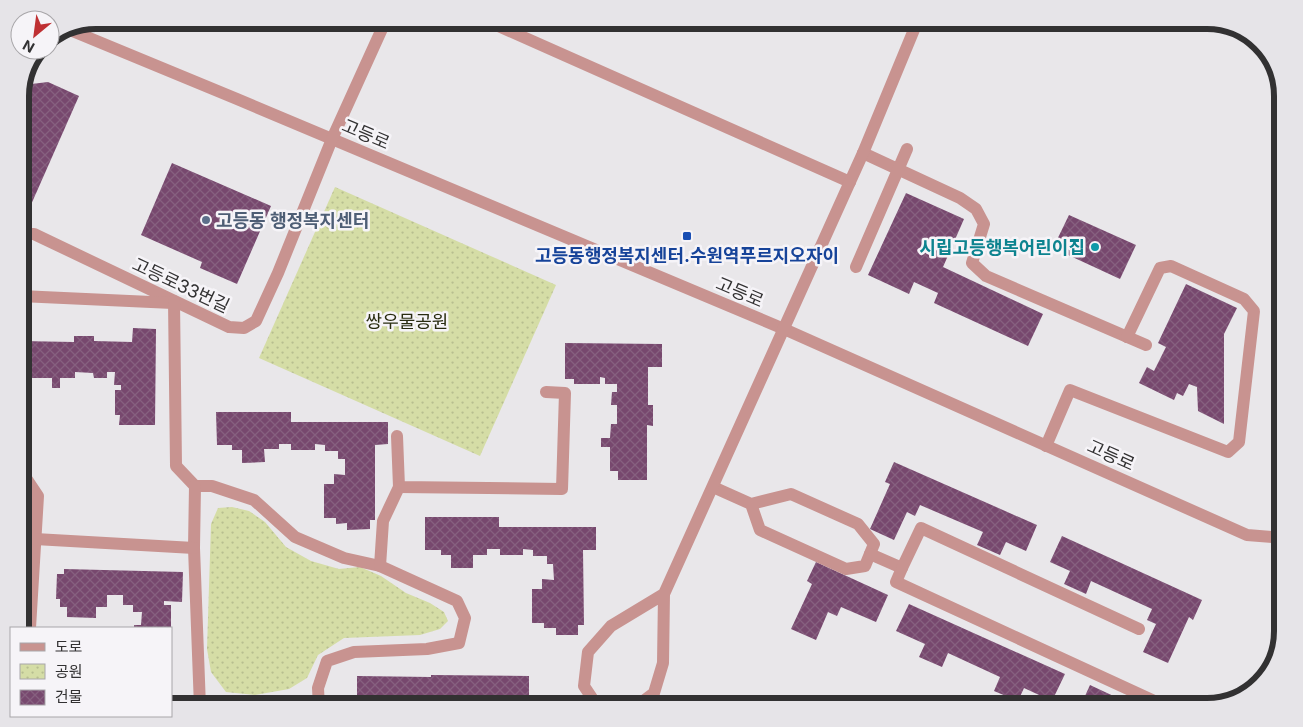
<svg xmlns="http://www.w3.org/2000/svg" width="1303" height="727" viewBox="0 0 1303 727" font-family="Inter,'Noto Sans KR',sans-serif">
<defs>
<pattern id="park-dots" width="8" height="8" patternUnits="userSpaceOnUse" patternTransform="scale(1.25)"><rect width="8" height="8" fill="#d5dda6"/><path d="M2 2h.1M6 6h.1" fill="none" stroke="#b7be8f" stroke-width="1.8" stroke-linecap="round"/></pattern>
<pattern id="building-cross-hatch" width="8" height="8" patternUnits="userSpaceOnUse" patternTransform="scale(1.25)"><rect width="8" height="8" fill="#77486e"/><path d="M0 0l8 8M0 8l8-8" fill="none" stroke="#86607f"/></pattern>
</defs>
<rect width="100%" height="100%" fill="#e9e7ea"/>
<g fill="url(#park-dots)">
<path d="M335,187l221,98 -76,171 -221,-98z"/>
<path d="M232,507l17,4 16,11 21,25 25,14 28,8 21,-2 21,9 25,17 24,10 14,9 4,9 -8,8 -20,6 -76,3 -26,17 -11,23 -18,11 -34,6 -29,-3 -15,-20 -4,-23 4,-125 7,-16z"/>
</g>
<g fill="url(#building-cross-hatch)">
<path d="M48,82l31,14 -53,120 -6,-2v-123l3,-6z"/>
<path d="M172,163l99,43 -34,78 -37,-16 2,-6 -61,-27z"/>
<path d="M906,193l58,26 -21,48 100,47 -15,32 -94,-43 4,-10 -24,-11 -5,12 -41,-19z"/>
<path d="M1069,215l67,30 -16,34 -67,-31z"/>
<path d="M1186,284l51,24 -13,26v90l-26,-13 -1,-24 -8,-3 -6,12 -6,-3 -3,7 -35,-17 8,-16 7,4 12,-24 -8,-4z"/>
<path d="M133,328l23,1 -1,96h-36l1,-10h-5v-25h6v-5h-7l1,-13h-8v6h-13l-1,-5 -18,-1v6h-15v10h-8v-10h-24v-8h-8v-29l54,1v-6h20v5l38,1z"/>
<path d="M565,343l97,1v23h-14v38h5v21l-6,-1v55h-29v-9h-8v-24h-9v-9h9l1,-14h6v-19h-6l1,-13h5v-8h-12v-6l-5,-1v7h-26v-5h-9z"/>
<path d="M216,412h75v10h97v22l-13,1v75h-5v9l-23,1v-7l-11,1v-6h-12v-34h10v-10l11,1v-16h-7v-8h-13v-6l-10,-1v6h-24v-6h-12v5h-15l1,13 -23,1v-13h-10v-5h-15z"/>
<path d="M894,462l143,63 -11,26 -20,-9 -6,13 -23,-10 6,-13 -63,-27 -5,11 -8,-4 -13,28 -24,-11 20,-45 -5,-2z"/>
<rect x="20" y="488" width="5" height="14"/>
<path d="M425,517h74v10h97v23h-13l1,75h-6v10h-22v-7h-12v-5h-12v-34h10v-10l12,1 -1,-16h-6v-8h-14v-6l-10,-1v6h-23v-6h-13v6h-14v13h-22v-13h-10v-5h-16z"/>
<path d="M1062,536l140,64 -9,20 -4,-3 -21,46 -25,-11 13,-28 -9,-4 5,-11 -61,-28 -5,13 -22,-10 6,-13 -20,-9z"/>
<path d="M816,562l72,33 -12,27 -35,-15 -4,9 -9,-4 -12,28 -25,-11 21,-45 -5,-3z"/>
<path d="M64,569l119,3 -1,30 -18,-1v4h7v23h-37v-3h7l1,-13h-9v-7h-10v-10h-16v12h-11v11l-29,-1v-10h-7v-8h-4l1,-25h7z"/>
<path d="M909,604l156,70 -13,27 -28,-13 -6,13 -24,-10 6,-14 -52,-24 -6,14 -23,-10 6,-13 -29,-13z"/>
<path d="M431,675l98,1v27h-18v4h-154v-31l74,1z"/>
<path d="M1090,685l47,22h-57z"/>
</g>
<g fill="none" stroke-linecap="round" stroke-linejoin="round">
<g stroke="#c89390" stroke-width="12">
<path d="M485,20l365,162"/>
<path d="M70,30l167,69 547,230 463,206 36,3"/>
<path d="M863,153l97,45 16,11 8,15 -12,39 14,13 160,69"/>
<path d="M20,234h14l195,93 15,1 12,-7 22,-48 54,-134 54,-119"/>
<path d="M856,267l51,-118"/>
<path d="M20,296l153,7"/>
<path d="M174,301l2,165 19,20h17l42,14 41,37 49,21 36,8"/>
<path d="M397,436l2,51 163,2 3,-96 -19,-1"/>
<path d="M1046,446l24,-56 158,62 11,-10 15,-131 -10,-12 -73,-33 -11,2 -33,69"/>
<path d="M20,469l18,27 -8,132"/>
<path d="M195,486l-1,62 6,159"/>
<path d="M713,487l38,17 40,-10 67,30 16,20 -9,22 -19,3 -86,-39 -9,-26"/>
<path d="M35,539l159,9"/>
<path d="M870,554l32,14 -6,14 269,124"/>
<path d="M902,568l19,-40 218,101"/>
<path d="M664,594l-53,32 -23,26 -4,34 12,18 23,2 23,-4 12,-9 9,-30 1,-69 199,-441 55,-133"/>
<path d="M200,707h44"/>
<path d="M319,707l-1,-19 9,-27 27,-9 73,-3 32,-6 6,-25 -8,-17 -77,-35 3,-45 16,-34"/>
</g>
</g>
<circle fill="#5c6f8a" stroke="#f6f4f8" stroke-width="2" cx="206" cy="220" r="5"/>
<rect fill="#1a4fb4" stroke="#f6f4f8" stroke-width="2" x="682" y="231" width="10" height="10" rx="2.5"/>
<circle fill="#0f9aa8" stroke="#f6f4f8" stroke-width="2" cx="1095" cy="247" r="5"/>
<g text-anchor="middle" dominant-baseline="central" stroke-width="5" stroke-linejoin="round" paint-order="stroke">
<g font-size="18" fill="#323132" stroke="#f6f4f8">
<text transform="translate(366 134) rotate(23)">고등로</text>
<text transform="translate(181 285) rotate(25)">고등로33번길</text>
<text transform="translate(740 292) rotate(23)">고등로</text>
<text transform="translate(1111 455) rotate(24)">고등로</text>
</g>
<g font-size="18" font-weight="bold" fill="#4e5e75" stroke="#f6f4f8" text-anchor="start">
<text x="216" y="220">고등동 행정복지센터</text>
</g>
<g font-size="18" font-weight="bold" fill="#0d838f" stroke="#f6f4f8" text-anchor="end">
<text x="1085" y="247">시립고등행복어린이집</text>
</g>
<g font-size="18" font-weight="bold" fill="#164399" stroke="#f6f4f8">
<text x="687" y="255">고등동행정복지센터.수원역푸르지오자이</text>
</g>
<g font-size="18" fill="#292c10" stroke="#f6f4f8">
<text x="407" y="321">쌍우물공원</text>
</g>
</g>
<path d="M0 0H1303V727H0ZM96 29H1207A67 67 0 0 1 1274 96V631A67 67 0 0 1 1207 698H96A67 67 0 0 1 29 631V96A67 67 0 0 1 96 29Z" fill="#e6e4e8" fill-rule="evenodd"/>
<path fill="none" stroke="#323132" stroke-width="6" d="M96 29H1207A67 67 0 0 1 1274 96V631A67 67 0 0 1 1207 698H96A67 67 0 0 1 29 631V96A67 67 0 0 1 96 29Z"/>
<rect x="10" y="627" width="162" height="90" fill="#f6f4f8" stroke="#a8a6a9"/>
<rect x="20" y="643" width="25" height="8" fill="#c89390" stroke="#a8a6a9"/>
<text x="55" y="652" font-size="15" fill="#323132">도로</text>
<rect x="20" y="664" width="25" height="15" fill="url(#park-dots)" stroke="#a8a6a9"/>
<text x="55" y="677" font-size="15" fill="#323132">공원</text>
<rect x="20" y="690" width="25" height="15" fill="url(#building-cross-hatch)" stroke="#a8a6a9"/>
<text x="55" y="702" font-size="15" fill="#323132">건물</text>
<g transform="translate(35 35) rotate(209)"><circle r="24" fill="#f6f4f8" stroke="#a8a6a9"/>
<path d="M0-4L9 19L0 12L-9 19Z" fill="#bf3033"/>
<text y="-8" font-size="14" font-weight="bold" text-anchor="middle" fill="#323132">N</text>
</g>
</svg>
